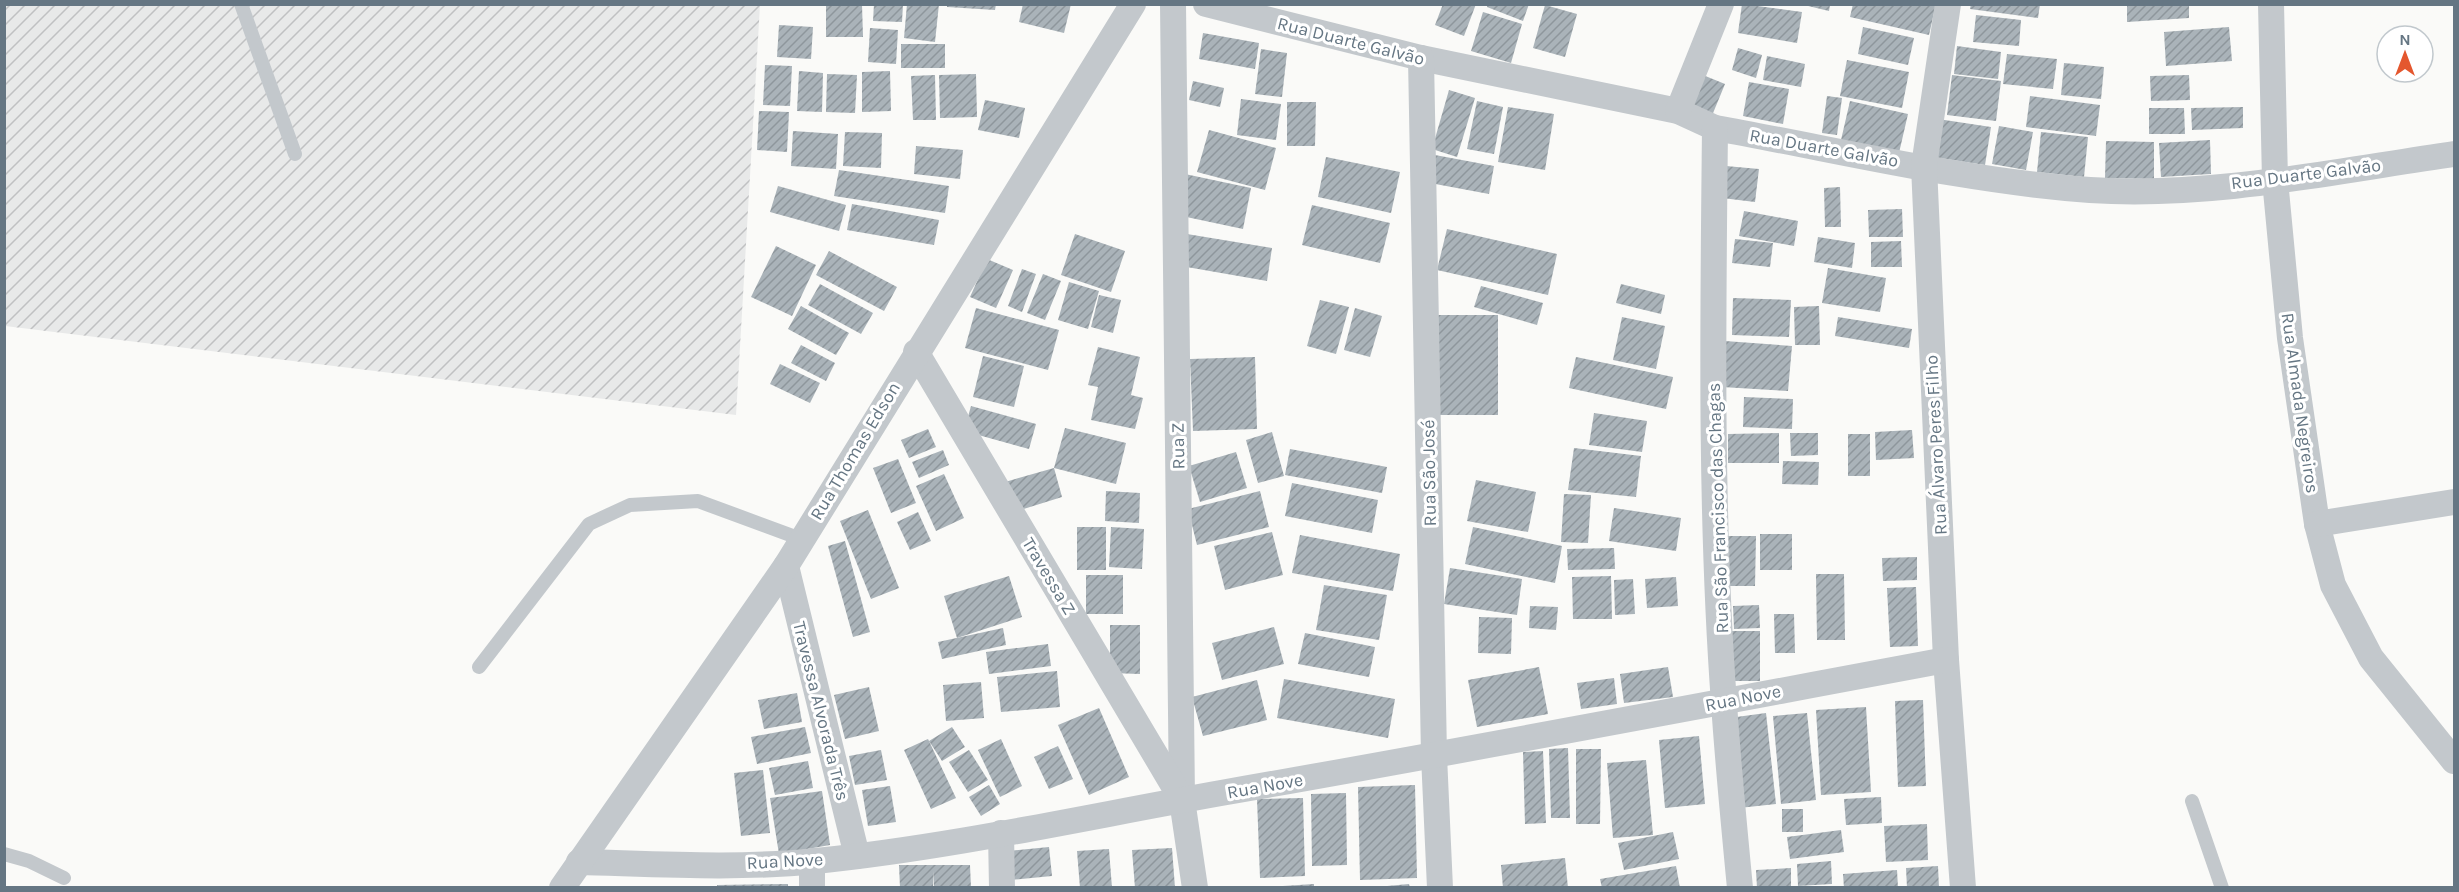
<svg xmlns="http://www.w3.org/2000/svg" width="2459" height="892" viewBox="0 0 2459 892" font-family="Karla,sans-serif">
<defs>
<pattern id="industrial-furrows" width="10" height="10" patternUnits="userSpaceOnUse" patternTransform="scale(1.5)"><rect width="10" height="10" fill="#e8e9e9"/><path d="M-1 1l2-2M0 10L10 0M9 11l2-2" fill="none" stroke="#c0c1c2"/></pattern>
<pattern id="building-hatch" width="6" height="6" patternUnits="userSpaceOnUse" patternTransform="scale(1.5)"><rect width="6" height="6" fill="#aab3b9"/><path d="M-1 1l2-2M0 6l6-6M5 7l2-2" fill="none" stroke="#8e969c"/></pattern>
</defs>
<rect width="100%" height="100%" fill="#fafaf8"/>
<path fill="url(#industrial-furrows)" d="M5,5h755l-24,410 -731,-89z"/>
<g fill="url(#building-hatch)">
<path d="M826,4h36l1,33h-37z"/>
<path d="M874,4h29l-1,18 -29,-1z"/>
<path d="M907,4h32l-4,38 -31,-4z"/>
<path d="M947,4h49l-1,6 -48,-3z"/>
<path d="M1023,4h48l-7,29 -45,-11z"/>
<path d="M1443,4h33l-12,32 -29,-11z"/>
<path d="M1488,4h41l-6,17 -36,-14z"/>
<path d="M1742,4l60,8 -5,31 -59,-10z"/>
<path d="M1853,4h83l-7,31 -79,-18z"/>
<path d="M1971,4h69l-2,14 -68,-9z"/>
<path d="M2127,4h62v14l-62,4z"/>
<path d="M1545,5l32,9 -12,43 -32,-9z"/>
<path d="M1804,5h26l-1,6z"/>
<path d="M1483,12l39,12 -11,39 -40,-12z"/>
<path d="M1976,15l45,5 -2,26 -46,-4z"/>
<path d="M779,25l34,2 -2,32 -34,-2z"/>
<path d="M1863,27l51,11 -6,27 -50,-11z"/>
<path d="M2229,27l3,34 -66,5 -2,-34z"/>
<path d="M870,28l28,2 -2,34 -28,-2z"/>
<path d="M1203,33l56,10 -4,26 -56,-10z"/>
<rect x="901" y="44" width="44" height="24"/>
<path d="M1957,46l44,6 -3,27 -44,-5z"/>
<path d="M1738,48l24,7 -6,23 -24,-8z"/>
<path d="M1261,49l26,4 -5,44 -27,-3z"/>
<path d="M2007,54l50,5 -4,30 -50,-5z"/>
<path d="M1767,56l38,8 -4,23 -38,-7z"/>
<path d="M1847,60l62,12 -7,36 -62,-12z"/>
<path d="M2064,63l40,4 -3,32 -40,-4z"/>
<path d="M765,65l27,1 -2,40 -27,-1z"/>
<path d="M799,71l24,2 -1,39 -25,-1z"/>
<path d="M890,71l1,40 -29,1v-40z"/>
<path d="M1698,73l27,11 -14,34 -28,-11z"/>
<path d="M827,74l30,1 -2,38 -29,-1z"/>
<path d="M976,74l1,43 -37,1 -1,-43z"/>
<path d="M935,75l1,45h-23l-2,-44z"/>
<path d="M1952,75l49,6 -5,40 -49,-6z"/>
<path d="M2189,75l1,25 -39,1 -1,-25z"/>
<path d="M1193,81l31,7 -4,19 -31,-7z"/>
<path d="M1749,82l40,7 -6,35 -40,-8z"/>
<path d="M1449,90l26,8 -18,59 -25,-8z"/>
<path d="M1827,96l15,2 -5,37 -15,-2z"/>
<path d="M2030,96l70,9 -4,31 -70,-9z"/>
<path d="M1241,99l40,5 -5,36 -39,-5z"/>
<path d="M985,100l40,8 -6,30 -41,-8z"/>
<path d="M1477,101l26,6 -9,47 -27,-5z"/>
<path d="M1850,101l58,13 -9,39 -58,-13z"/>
<path d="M1287,102h29l-1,44h-28z"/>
<path d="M1508,107l46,7 -9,56 -47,-8z"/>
<path d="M2243,107v21l-51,2 -1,-22z"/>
<path d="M2149,108h35l1,26h-36z"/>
<path d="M759,111l30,1 -2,40 -30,-2z"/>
<path d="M1938,119l53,8 -6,38 -52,-8z"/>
<path d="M1999,126l34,6 -7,38 -34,-6z"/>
<path d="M1209,130l67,18 -11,42 -68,-18z"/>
<path d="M793,131l45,3 -2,35 -45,-3z"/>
<path d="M845,132l37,1 -1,35 -38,-2z"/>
<path d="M2041,132l47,5 -4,40 -47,-5z"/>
<path d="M2210,140l1,34 -50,3 -2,-34z"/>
<path d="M2106,141l48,1v37l-49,-1z"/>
<path d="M916,146l47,4 -3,29 -46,-5z"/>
<path d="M1435,155l59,11 -5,28 -59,-11z"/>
<path d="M1326,157l74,15 -9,41 -73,-16z"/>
<path d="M1726,166l33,3 -4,33 -33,-4z"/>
<path d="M839,170l110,16 -4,27 -111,-17z"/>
<path d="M1185,174l66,14 -8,41 -66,-14z"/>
<path d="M778,186l68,19 -7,26 -69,-19z"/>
<path d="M1840,187l1,40h-16l-1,-39z"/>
<path d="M852,204l87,16 -5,25 -87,-15z"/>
<path d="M1312,205l78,18 -10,40 -78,-18z"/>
<path d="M1902,209l1,28h-34l-1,-27z"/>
<path d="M1744,211l54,10 -4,25 -55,-10z"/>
<path d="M1447,229l110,25 -9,41 -111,-25z"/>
<path d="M1075,234l50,17 -14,41 -50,-17z"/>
<path d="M1187,234l85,14 -5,33 -86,-15z"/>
<path d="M1818,237l37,6 -3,25 -38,-6z"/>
<path d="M1735,239l38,4 -3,24 -38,-4z"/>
<path d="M1901,241l1,26h-31v-25z"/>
<path d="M776,246l40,19 -24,51 -41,-19z"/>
<path d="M829,251l68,36 -13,24 -68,-36z"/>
<path d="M987,259l26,11 -17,38 -26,-11z"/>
<path d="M1828,268l58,10 -6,34 -58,-9z"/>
<path d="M1022,269l14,5 -14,38 -14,-6z"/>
<path d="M1043,274l18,7 -16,39 -18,-7z"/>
<path d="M1069,282l30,9 -11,38 -30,-9z"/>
<path d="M820,284l53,29 -12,21 -53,-29z"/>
<path d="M1621,284l44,11 -4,19 -45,-11z"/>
<path d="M1481,286l62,17 -6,22 -63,-18z"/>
<path d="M1099,295l22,5 -8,33 -22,-6z"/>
<path d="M1733,298l58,2 -2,37 -57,-2z"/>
<path d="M1320,300l29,7 -13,47 -29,-8z"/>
<path d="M801,306l48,27 -13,22 -48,-26z"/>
<path d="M1819,306l1,39h-25l-1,-38z"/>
<path d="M976,308l83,22 -11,40 -83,-22z"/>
<path d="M1355,308l27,8 -12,41 -26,-7z"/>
<path d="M1438,315h60v100h-61z"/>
<path d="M1622,317l43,9 -9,43 -43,-9z"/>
<path d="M1838,317l74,12 -3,19 -74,-12z"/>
<path d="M1725,341l67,5 -4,45 -66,-4z"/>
<path d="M801,345l34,18 -9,18 -35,-18z"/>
<path d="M1098,347l42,10 -9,38 12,3 -8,31 -44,-9 7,-33 -10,-2z"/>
<path d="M983,356l41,10 -10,41 -41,-10z"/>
<path d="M1255,357l2,72 -64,2 -3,-72z"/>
<path d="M1576,357l97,20 -7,32 -97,-21z"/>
<path d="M780,364l40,19 -10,20 -40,-19z"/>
<path d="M1744,397l49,2 -1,30 -49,-2z"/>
<path d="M971,406l65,18 -7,25 -65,-18z"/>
<path d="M1594,413l53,8 -5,31 -53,-7z"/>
<path d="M1065,428l61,15 -10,41 -62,-16z"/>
<path d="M928,429l8,18 -27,11 -8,-18z"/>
<path d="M1912,430l2,28 -38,2 -1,-28z"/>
<path d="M1272,432l12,44 -26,7 -12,-43z"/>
<path d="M1779,433v30h-51v-29z"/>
<path d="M1790,433h28v22l-27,1z"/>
<rect x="1848" y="434" width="22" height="42"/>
<path d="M1574,448l67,8 -5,41 -68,-7z"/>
<path d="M1290,449l97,18 -5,26 -97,-18z"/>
<path d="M943,450l6,15 -30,13 -7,-16z"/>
<path d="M1236,452l11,36 -47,14 -11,-36z"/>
<path d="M898,459l18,44 -25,10 -18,-45z"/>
<path d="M1783,461l36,1 -1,23 -36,-1z"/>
<path d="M1054,468l8,29 -48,15 -9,-30z"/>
<path d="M944,474l20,44 -28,13 -20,-45z"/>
<path d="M1476,480l60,12 -8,40 -61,-11z"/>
<path d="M1292,483l86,17 -6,33 -87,-17z"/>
<path d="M1106,491l34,2 -1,30 -34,-2z"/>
<path d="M1260,491l9,36 -72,18 -9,-36z"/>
<path d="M1564,494l27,1 -3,48 -27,-1z"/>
<path d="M1614,508l67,10 -5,33 -67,-10z"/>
<path d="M868,510l31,78 -28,11 -31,-78z"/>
<path d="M918,512l13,29 -21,9 -13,-28z"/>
<rect x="1077" y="527" width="29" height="43"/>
<path d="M1111,527l33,2 -2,40 -33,-2z"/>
<path d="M1473,527l89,19 -7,37 -90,-19z"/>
<path d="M1272,532l11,43 -58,15 -11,-44z"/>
<rect x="1760" y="534" width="32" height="36"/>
<path d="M1300,535l100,19 -7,37 -101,-18z"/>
<path d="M1727,536h29l-1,50h-28z"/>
<path d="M845,541l25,91 -17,5 -25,-91z"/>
<path d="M1614,548l1,21 -47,1 -1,-21z"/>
<path d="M1917,557v23l-34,1 -1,-23z"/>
<path d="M1450,568l72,11 -5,36 -73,-11z"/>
<path d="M1816,574h28l1,66h-28z"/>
<rect x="1086" y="575" width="37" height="39"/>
<path d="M1009,576l13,41 -65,21 -13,-42z"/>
<path d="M1611,576l1,43h-39l-1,-42z"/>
<path d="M1676,577l2,29 -31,2 -2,-29z"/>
<path d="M1633,579l2,35 -20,1 -1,-35z"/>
<path d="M1324,585l63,10 -8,45 -63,-10z"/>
<path d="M1916,587l2,59 -28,1 -3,-59z"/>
<path d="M1759,605l1,23 -26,1 -1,-23z"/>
<path d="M1530,606l28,1 -2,23 -27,-2z"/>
<path d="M1774,614h20l1,39h-20z"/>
<path d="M1479,617l33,1 -1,36 -33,-1z"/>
<path d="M1110,625h30v49l-30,-1z"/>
<path d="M1274,627l10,37 -62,16 -10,-37z"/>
<path d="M1003,628l3,17 -64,14 -4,-17z"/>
<path d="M1728,631h32v50h-33z"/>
<path d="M1305,633l70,14 -6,30 -71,-13z"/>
<path d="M1048,644l3,22 -62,8 -3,-22z"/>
<path d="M1539,667l9,47 -71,13 -9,-47z"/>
<path d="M1668,667l5,30 -49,6 -4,-29z"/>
<path d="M1057,671l3,36 -59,5 -4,-35z"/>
<path d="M1614,678l3,26 -36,5 -4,-26z"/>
<path d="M1284,679l111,20 -7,39 -111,-20z"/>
<path d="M1257,680l10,40 -64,16 -11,-39z"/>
<path d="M981,682l3,36 -38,3 -3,-36z"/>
<path d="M869,687l10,44 -34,8 -11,-44z"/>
<path d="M797,693l5,29 -38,7 -6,-29z"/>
<path d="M1923,700l3,86 -28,1 -3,-86z"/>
<path d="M1866,707l5,85 -50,3 -5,-85z"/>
<path d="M1099,708l30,69 -40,18 -31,-70z"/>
<path d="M1766,713l10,91 -37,4 -10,-90z"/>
<path d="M1807,713l9,87 -35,4 -8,-88z"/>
<path d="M805,727l6,26 -54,11 -6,-27z"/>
<path d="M952,727l13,20 -23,14 -13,-20 27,57 -25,11 -27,-59 24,-11 1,2z"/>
<path d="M1699,736l6,68 -40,4 -6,-68z"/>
<path d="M1001,739l21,47 -22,11 -22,-47z"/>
<path d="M1058,746l15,33 -24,10 -15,-32z"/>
<path d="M1568,748l2,70h-19l-2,-69z"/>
<path d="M1576,749h25l-1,75h-24z"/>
<path d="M881,750l6,30 -32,5 -6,-29z"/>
<path d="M969,750l19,30 -20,12 -19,-30z"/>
<path d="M1543,751l3,72 -21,1 -2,-72z"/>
<path d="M1646,760l7,75 -40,3 -6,-75z"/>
<path d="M808,761l5,27 -38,7 -6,-27z"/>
<path d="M763,770l7,63 -29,3 -7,-63z"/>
<path d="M989,785l11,19 -19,12 -12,-19z"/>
<path d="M1415,785l2,93 -57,2 -2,-93z"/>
<path d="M890,786l6,36 -28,4 -6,-36z"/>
<path d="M822,791l8,54 -51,9 -9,-56z"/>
<path d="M1346,793l1,72 -35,1 -1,-72z"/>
<path d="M1881,797l1,26 -36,2 -2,-26z"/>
<path d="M1303,798l2,78 -45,2 -3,-79z"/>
<rect x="1782" y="809" width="21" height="23"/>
<path d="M1927,824l1,36 -42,2 -2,-36z"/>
<path d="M1841,830l3,22 -54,7 -3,-22z"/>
<path d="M1673,832l6,27 -55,11 -6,-27z"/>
<path d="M1049,847l3,29 -42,4 -2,-29z"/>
<path d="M1172,848l3,40h-40l-3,-38z"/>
<path d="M1109,849l3,39h-32l-3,-37z"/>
<path d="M1565,858l3,30h-65l-2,-23z"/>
<path d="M1831,861l1,23 -34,2 -1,-22z"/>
<path d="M899,865h71l1,23h-37l-1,-17v17h-33z"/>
<path d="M1676,866l4,22h-78l-2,-9z"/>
<path d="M1938,866l1,22h-32l-1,-20z"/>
<path d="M1791,868v20h-34l-1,-18z"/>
<path d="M1897,870l1,18h-54l-1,-14z"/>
<path d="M788,884v4h-71v-3z"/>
<path d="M1314,884v4h-31v-2z"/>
<path d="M1409,884l1,4h-23v-2z"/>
</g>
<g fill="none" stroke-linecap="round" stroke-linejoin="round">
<g stroke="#c3c8cc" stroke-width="14">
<path d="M241,4l54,150"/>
<path d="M479,667l110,-143 41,-19 68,-4 103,38"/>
<path d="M2192,801l30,87"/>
<path d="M4,854l25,7 35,17"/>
</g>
<g stroke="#c3c8cc" stroke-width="26">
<path d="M1173,4l9,796 13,88"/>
<path d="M1206,4l215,54 257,53 37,17c124,22 249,53 375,62 120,8 246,-19 364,-36"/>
<path d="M1948,4l-24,162 22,494 17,228"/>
<path d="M2271,4l4,176 15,158 27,186 16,61 38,73 83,103"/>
<path d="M1421,58l13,698 6,132"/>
<path d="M1678,111l43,-107"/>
<path d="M1715,128c-2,191 -5,384 9,575 4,61 10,123 16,185"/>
<path d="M916,352l265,446"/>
<path d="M2317,524l137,-22"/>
<path d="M786,566l71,290"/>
<path d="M1001,833l1,55"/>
<path d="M579,862c78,2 159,7 237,-1 136,-14 270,-44 405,-68 242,-42 483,-88 725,-133"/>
<path d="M562,888l224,-322 347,-562"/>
<path d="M812,888v-27"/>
</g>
</g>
<g text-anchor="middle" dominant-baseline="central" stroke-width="6" stroke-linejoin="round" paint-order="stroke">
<g font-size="18" fill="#657683" stroke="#fff">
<text transform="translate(1351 41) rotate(14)">Rua Duarte Galvão</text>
<text transform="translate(1824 148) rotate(10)">Rua Duarte Galvão</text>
<text transform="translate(2306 174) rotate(-7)">Rua Duarte Galvão</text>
<text transform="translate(2300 403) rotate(82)">Rua Almada Negreiros</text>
<text transform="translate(1936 445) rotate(-93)">Rua Álvaro Peres Filho</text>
<text transform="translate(1178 446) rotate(-91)">Rua Z</text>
<text transform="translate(855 451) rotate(-59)">Rua Thomas Edson</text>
<text transform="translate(1429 473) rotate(-91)">Rua São José</text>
<text transform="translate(1718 508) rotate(-92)">Rua São Francisco das Chagas</text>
<text transform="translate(1049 576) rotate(59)">Travessa Z</text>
<text transform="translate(1743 698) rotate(-11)">Rua Nove</text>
<text transform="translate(821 711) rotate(76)">Travessa Alvorada Três</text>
<text transform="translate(1265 786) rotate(-10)">Rua Nove</text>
<text transform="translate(785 861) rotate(-3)">Rua Nove</text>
</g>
</g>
<rect width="2459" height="892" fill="none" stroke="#657683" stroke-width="12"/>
<g transform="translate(2405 54)"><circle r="28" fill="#ffffff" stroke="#c1c8cd" stroke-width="1.5"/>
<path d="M0-4.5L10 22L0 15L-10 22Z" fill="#e4572e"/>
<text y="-9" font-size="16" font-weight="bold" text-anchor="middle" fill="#657683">N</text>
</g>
</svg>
